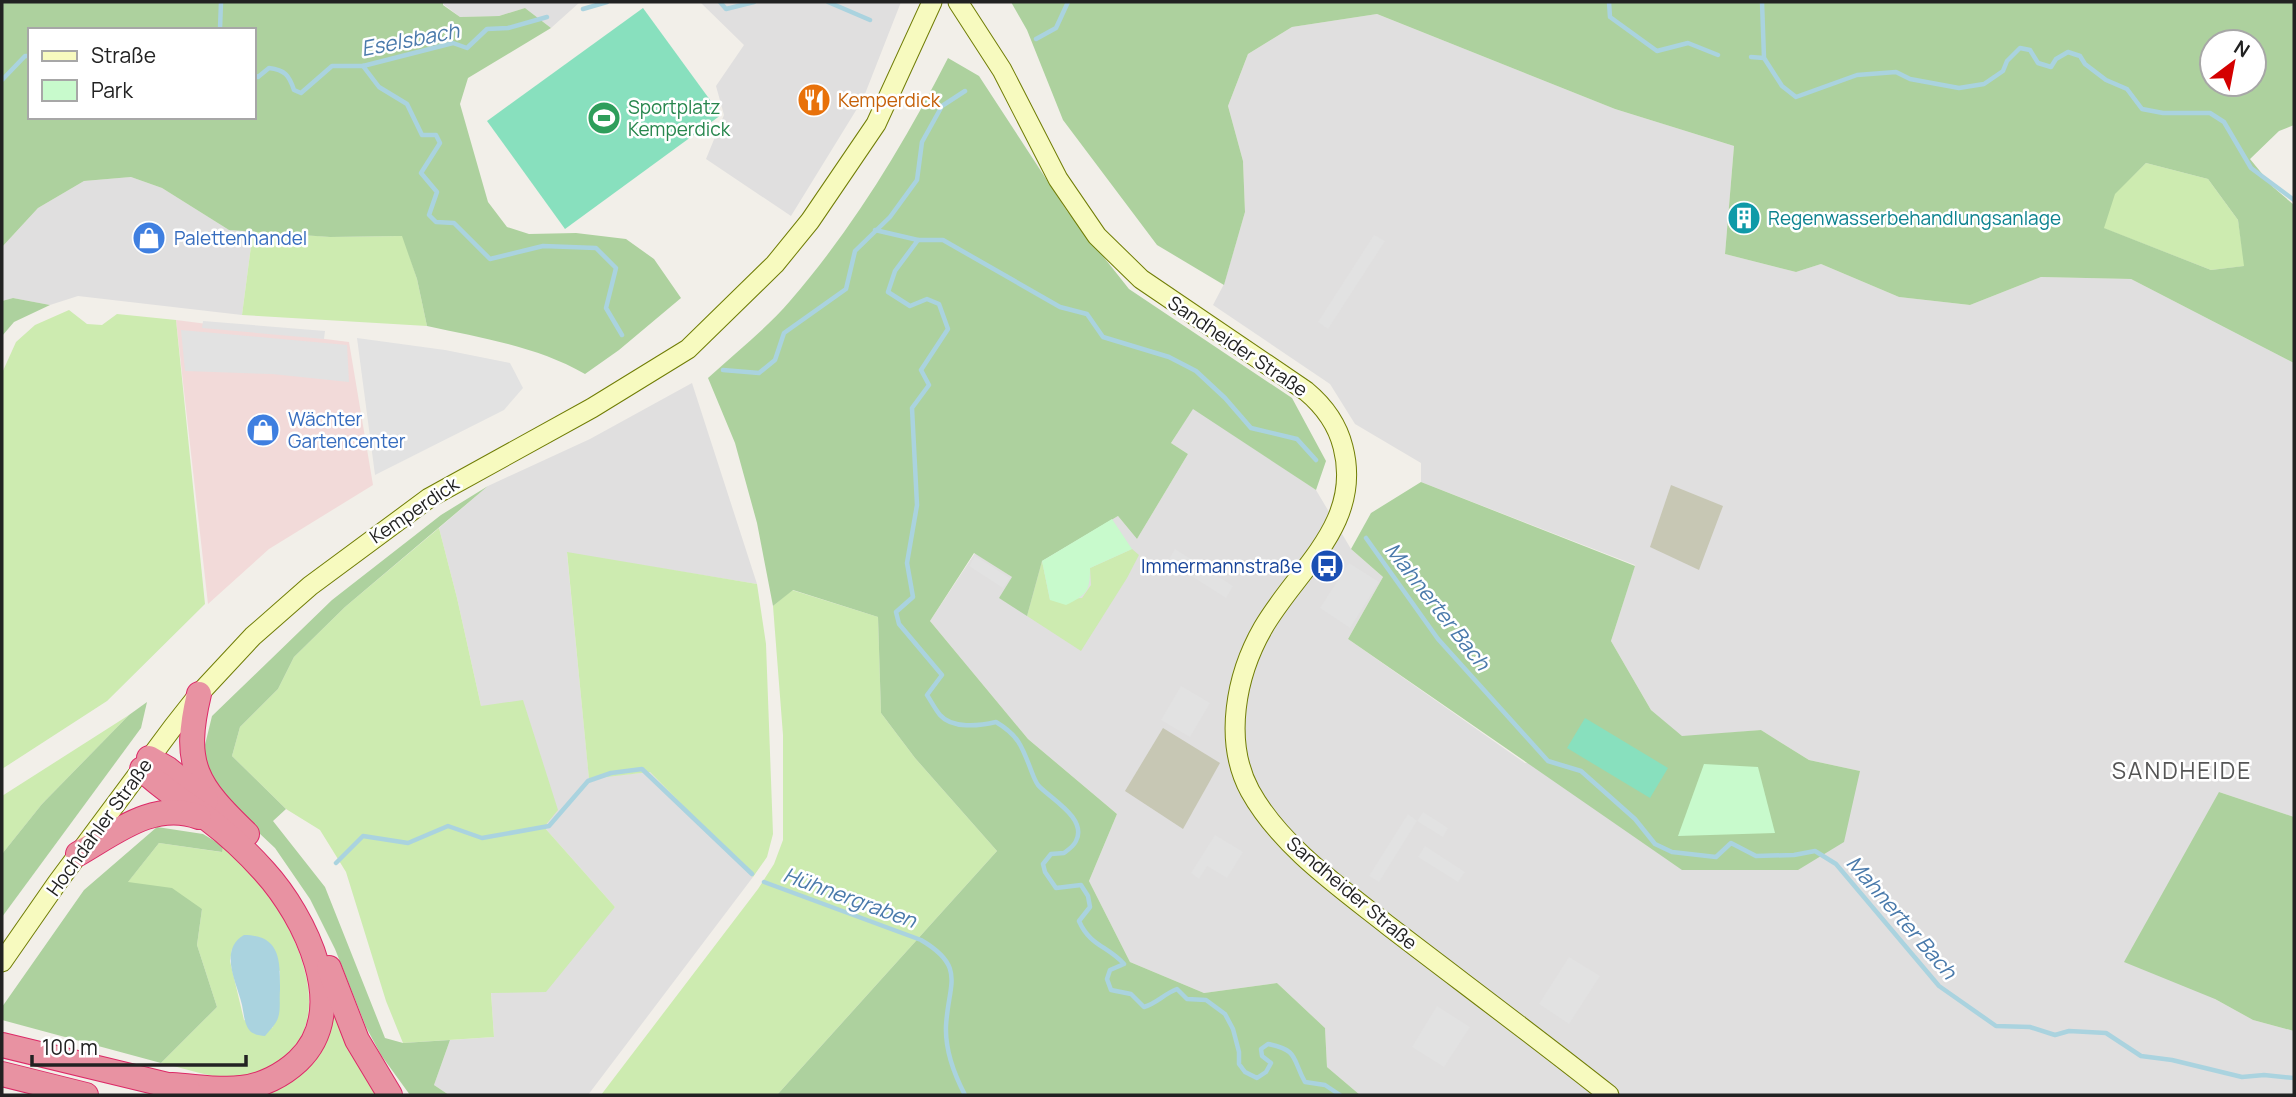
<svg xmlns="http://www.w3.org/2000/svg" width="2296" height="1097" viewBox="0 0 2296 1097" font-family="Manrope,sans-serif">
<rect width="100%" height="100%" fill="#f2efe9"/>
<g fill="#e0dfdf">
<path d="M443,2h137l-29,26 -26,-20 -26,8 -39,1 -17,-13z"/>
<path d="M700,2h201l-38,97 -72,117 -85,-57 18,-44 -8,-29 28,-41z"/>
<path d="M1377,14l238,95 119,37 -9,108 71,18 25,-8 78,33 71,8 71,-28 90,2 163,84v454l-75,-25 -4,207 38,21 41,11v64h-934l-33,-28 -2,-39 -48,-45 -73,10 -74,-31 -41,-81 28,-67 -89,-75 -98,-118 45,-68 37,24 106,-61 19,23 51,-85 -17,-11 22,-35 123,82 35,59 32,28 -35,62 177,124 335,8 -51,-11 -48,-30 -79,7 -31,-27 -40,-69 24,-76 -214,-83v-19l-66,-39 -25,-40 -117,-79 11,-21 21,-72 -2,-51 -15,-55 20,-52 44,-27z"/>
<path d="M131,177l31,11 67,42 24,1 -11,84 -164,-19 -28,9 -37,-7 -11,3v-54l36,-39 46,-27z"/>
<path d="M692,383l65,201 -190,-31 22,225 61,-6 103,105 -165,218h-139l-15,-10 16,-45 44,-3 -3,-44 124,-86 -72,-81 -62,-120 -24,-108 -18,-70 49,-42 102,-47z"/>
</g>
<path fill="#f2dad9" d="M176,320l173,22 24,143 -104,64 -61,55z"/>
<g fill="#c7c7b4">
<path d="M1671,485l52,21 -24,64 -49,-23z"/>
<path d="M1163,728l57,35 -37,66 -58,-38z"/>
</g>
<g fill="#cdebb0" fill-rule="evenodd">
<path d="M2146,163l62,16 30,41 7,46 -34,4 -108,-42 11,-34z"/>
<path d="M253,231l77,6 73,-1 14,43 10,47 -185,-11z"/>
<path d="M69,310l18,14 15,1 15,-11 59,6 29,284 -98,97 -105,68v-396l14,-31 19,-17z"/>
<path d="M439,528l18,70 24,108 42,-6 35,110 -14,17 71,80 -69,85 -55,1 3,44 -91,6 -17,-42 -40,-129 -26,-42 -34,-21 -54,-53 8,-29 38,-38 16,-32 51,-50z"/>
<path d="M1132,549l7,6 -12,23 -46,73 -54,-35 15,-55 8,39 32,-2 9,-13 -1,-17z"/>
<path d="M567,552l190,32 9,60 7,190 -6,23 -14,20 -103,-105 -61,7z"/>
<path d="M792,590l86,27 3,96 34,45 82,93 -220,244h-176l157,-206 16,-25 9,-24v-105l-10,-129z"/>
<path d="M129,715l-87,89 -40,50v-58z"/>
<path d="M159,843l62,9 2,-6c11,11 24,22 34,34 39,47 85,143 18,184 -6,3 -13,9 -19,11 -29,10 -67,-6 -95,-12l56,-56 -20,-62 5,-36 -75,-26zM232,949l48,22 -2,46 -6,11 -28,-8 -14,-59z"/>
<path d="M330,1001c12,36 27,66 51,94l-129,-1 53,-22 20,-30z"/>
</g>
<g fill="#add19e" fill-rule="evenodd">
<path d="M2,2h441v3l17,12 39,-1 26,-8 26,20 -83,50 -8,26 28,98 19,25 22,7 47,-1 50,6 28,20 27,39 -62,52 -34,24c-49,-28 -104,-36 -158,-48l-10,-47 -15,-43 -72,1 -101,-7 -67,-42 -31,-11 -47,4 -46,27 -36,39zM30,30h224v87h-224z"/>
<path d="M1011,2h1283v123l-15,6 -29,28 23,28 21,18v158l-163,-84 -90,-2 -71,28 -71,-8 -78,-33 -25,8 -71,-18 9,-108 -119,-37 -238,-95 -85,13 -44,27 -20,52 15,55 2,51 -21,73 -67,-40 -94,-125 -36,-90zM2254,42v42h-42v-42zM2146,163l62,16 30,41 6,46 -33,4 -107,-42 11,-34z"/>
<path d="M948,58l31,18 88,135 62,78 163,109 34,63 -10,29 -123,-81 -22,34 17,11 -51,85 -19,-23 -76,45 -15,55 -28,-18 13,-21 -38,-24 -44,68 98,118 89,75 -28,67 41,81 74,31 73,-10 48,45 2,39 33,28h-583l220,-244 -82,-93 -34,-45 -3,-96 -85,-27 -20,16 -16,-83 -22,-80 -27,-65c27,-25 58,-49 82,-77 64,-74 114,-157 158,-243z"/>
<path d="M13,298l37,7 -36,17 -12,14v-35z"/>
<path d="M1421,482l214,84 -24,75 40,69 31,26 79,-6 48,30 51,11 -16,71 -46,28h-116l-334,-231 35,-62 -32,-28 20,-36z"/>
<path d="M488,486l-143,121 -51,50 -16,32 -38,38 -8,29 54,53 -13,12 52,66 60,151 18,5 47,-3 -16,45 15,10h-39l-29,-40 -15,-28 -31,-78 -25,-50 -35,-51 -36,-34 -28,-39 -8,-22 9,-37 120,-116 109,-85z"/>
<path d="M147,702l-6,26 -139,189v-63l40,-50 87,-89z"/>
<path d="M2219,792l75,25v214l-41,-11 -38,-21 -91,-37z"/>
<path d="M157,827l46,7 20,12 -1,6 -63,-9 -31,39 44,6 30,21 -5,36 20,62 -56,56 -159,-43v-13l82,-117z"/>
</g>
<g fill="#c8facc">
<path d="M1112,519l20,30 -42,19c0,23 -3,27 -24,37l-16,-5 -8,-39z"/>
<path d="M1704,764l54,3 17,66 -97,3z"/>
</g>
<g fill="#88e0be">
<path d="M643,8l78,107 -156,114 -78,-108z"/>
<path d="M1585,718l83,50 -18,30 -83,-50z"/>
</g>
<g fill="#e2e2e2">
<path d="M1374,235l11,6 -57,88 -10,-7z"/>
<path d="M203,321l122,10 -1,8 -122,-11z"/>
<path d="M181,330l166,15 2,37 -77,-8 -87,-3z"/>
<path d="M357,338l88,12 65,13 13,25 -19,22 -129,65z"/>
<path d="M1175,549l58,37 -7,12 -58,-37z"/>
<path d="M975,556l35,22 -7,10 -34,-22z"/>
<path d="M1349,563l30,19 -29,46 -30,-20z"/>
<path d="M1181,686l29,17 -20,34 -29,-17z"/>
<path d="M1423,812l25,16 -5,9 -26,-16 -38,61 -10,-6 39,-62 9,7z"/>
<path d="M1215,835l28,17 -16,26 -20,-12 -8,13 -8,-6z"/>
<path d="M1425,846l40,26 -7,10 -40,-25z"/>
<path d="M1569,957l31,19 -31,48 -30,-20z"/>
<path d="M1437,1006l33,21 -26,40 -32,-20z"/>
</g>
<path fill="#aad3df" d="M244,935c37,0 36,26 36,55 -1,9 1,19 -2,28 -2,6 -8,12 -13,18 -5,-1 -11,-1 -15,-5 -6,-7 -6,-17 -8,-26 -5,-22 -24,-55 2,-70z"/>
<g fill="none" stroke-linecap="round" stroke-linejoin="round">
<g stroke="#aad3df" stroke-width="4.5">
<path d="M720,2l6,7 28,-7"/>
<path d="M828,2l42,18"/>
<path d="M1609,2l1,15 47,34 31,-8 30,12"/>
<path d="M1762,2l2,56 18,28 14,11 61,-22 39,-3 14,7 49,9 25,-4 19,-13 4,-10 13,-13 10,2 8,13 13,4 5,-8 12,-7 12,4 5,8 21,16 21,9 15,20 21,4h47l14,9 27,46 43,32"/>
<path d="M583,9l24,-7"/>
<path d="M220,29l1,-27"/>
<path d="M1036,39l20,-11 12,-26"/>
<path d="M1751,57l13,1"/>
<path d="M363,66l16,21 28,17 15,31h14l4,8 -19,30 16,19 -8,23 7,7 18,1 36,36 53,-13 53,2 20,20 -10,40 16,27"/>
<path d="M254,75l4,2 11,-9c16,2 20,7 25,22l7,3 31,-27h31l90,-23 14,5 20,-19 21,-1 39,-11"/>
<path d="M2,80l23,-24h5"/>
<path d="M875,230l43,10 -23,31 -7,21 22,14 17,-7 12,5 9,25 -27,41 8,15 -17,23 5,97 -10,58 6,34 -17,15 3,12 43,51 -15,20c4,6 8,14 13,20 12,14 39,11 56,7 22,13 26,24 35,48 2,5 4,11 7,15 11,13 50,33 38,56 -2,5 -8,9 -12,12l-13,1 -8,10 2,8 11,16 25,-3 7,11 2,11 -11,14c11,25 29,25 45,43l-14,6 -3,9 4,11 20,4 13,13c13,-4 20,-13 33,-18l10,10 19,1 19,14 8,15 6,23v12l6,8 12,6 9,-6 5,-9 -9,-7 -1,-7 7,-5c31,6 24,15 37,38l20,3 15,10"/>
<path d="M918,240h25l117,67 27,7 16,23 66,20 27,14 29,27 26,30 46,11 19,21"/>
<path d="M723,370l36,3 16,-13 9,-27 62,-44 9,-38 35,-34 27,-37 5,-38 20,-36 23,-15"/>
<path d="M1366,538l72,101 110,122 33,10 54,48 20,25 17,8 44,5 15,-14 25,13 38,-1 21,-4 21,13 103,122 57,40 34,1 25,8 14,-4 37,2 35,23 31,4 70,17 22,-2 30,3"/>
<path d="M336,863l27,-27 45,7 40,-17 34,12 67,-12 39,-45 23,-8 31,-4 110,105"/>
<path d="M764,882l157,58c46,27 27,44 25,86 -1,25 8,48 19,69"/>
</g>
<defs>
<g id="secondary">
<path d="M958,2l44,68 56,109 39,57 44,43 165,112c18,15 31,32 37,56 20,77 -46,122 -80,181 -27,47 -40,113 -13,163 31,56 91,97 140,136 73,56 147,111 219,168"/>
<path d="M2,962l55,-79 116,-156 26,-33 54,-58 57,-50 119,-88 163,-90 96,-59 87,-85 35,-43 66,-97 56,-122"/>
</g>
<g id="highway">
<path d="M199,694c-17,71 -3,91 48,140"/>
<path d="M149,758l19,11 38,31"/>
<path d="M142,769c20,20 44,34 67,51 20,15 38,32 55,51 41,45 88,139 34,190 -15,14 -36,25 -57,27 -22,3 -47,-2 -69,-3"/>
<path d="M78,854c37,-21 76,-54 121,-37"/>
<path d="M329,968l28,72 33,55"/>
<path d="M2,1045l186,45"/>
<path d="M2,1074l84,21"/>
</g>
</defs>
<use href="#secondary" stroke="#707d05" stroke-width="21"/>
<use href="#highway" stroke="#dc2a67" stroke-width="26"/>
<use href="#secondary" stroke="#f7fabf" stroke-width="19"/>
<use href="#highway" stroke="#e892a2" stroke-width="24"/>
</g>
<defs>
<symbol id="restaurant-disc" viewBox="-11 -11 22 22"><circle r="9.5" fill="#e8710a" stroke="#fff"/><path d="M-5-6h1v4h1v-4h1v4h1v-4h1v5L-1.5 .5V6h-2V.5L-5-1ZM5-6V6H3V1.5H1.5Q1.5-4 5-6Z" fill="#fff"/></symbol>
<symbol id="stadium-disc" viewBox="-11 -11 22 22"><circle r="9.5" fill="#2e9e5b" stroke="#fff"/><path d="M0-5a6.5 5 0 1 0 0 10a6.5 5 0 1 0 0-10ZM-3.5-1.8h7v3.6h-7Z" fill="#fff"/></symbol>
<symbol id="building-disc" viewBox="-11 -11 22 22"><circle r="9.5" fill="#0f9aa8" stroke="#fff"/><path d="M-4-6H4V6H1V3H-1V6H-4ZM-2.5-4.3h1.7v1.8h-1.7ZM.8-4.3h1.7v1.8H.8ZM-2.5-1h1.7V.8h-1.7ZM.8-1h1.7V.8H.8Z" fill="#fff"/></symbol>
<symbol id="shop-disc" viewBox="-11 -11 22 22"><circle r="9.5" fill="#3f7fe0" stroke="#fff"/><path d="M-5-2.5h2.3a2.7 3.5 0 0 1 5.4 0H5L5.5 6h-11ZM-1.5-2.5h3a1.5 2.3 0 0 0-3 0Z" fill="#fff"/></symbol>
<symbol id="bus-disc" viewBox="-11 -11 22 22"><circle r="9.5" fill="#1a4fb4" stroke="#fff"/><path d="M-5-6H5V4H4V6H2V4H-2V6H-4V4H-5ZM-3.5-4V0h7V-4ZM-3.5 1.2v1.5H-2V1.2ZM2 1.2v1.5H3.5V1.2Z" fill="#fff"/></symbol>
</defs>
<g fill-rule="evenodd">
<use href="#restaurant-disc" x="795" y="81" width="38" height="38"/>
<use href="#stadium-disc" x="585" y="99" width="38" height="38"/>
<use href="#building-disc" x="1725" y="199" width="38" height="38"/>
<use href="#shop-disc" x="130" y="219" width="38" height="38"/>
<use href="#shop-disc" x="244" y="411" width="38" height="38"/>
<use href="#bus-disc" x="1308" y="547" width="38" height="38"/>
</g>
<g text-anchor="middle" dominant-baseline="central" stroke-width="5" stroke-linejoin="round" paint-order="stroke">
<g font-size="19" fill="#c56008" stroke="#fff" text-anchor="start">
<text x="838" y="100">Kemperdick</text>
</g>
<g font-size="19" fill="#27864d" stroke="#fff" text-anchor="start">
<text x="628" y="107">Sportplatz<tspan x="628" dy="22">Kemperdick</tspan></text>
</g>
<g font-size="19" fill="#0d838f" stroke="#fff" text-anchor="start">
<text x="1768" y="218">Regenwasserbehandlungsanlage</text>
</g>
<g font-size="19" fill="#366cbe" stroke="#fff" text-anchor="start">
<text x="174" y="238">Palettenhandel</text>
<text x="288" y="419">Wächter<tspan x="288" dy="22">Gartencenter</tspan></text>
</g>
<g font-size="19" fill="#222" stroke="#fff">
<text transform="translate(1238 346) rotate(34)">Sandheider Straße</text>
<text transform="translate(414 510) rotate(-34)">Kemperdick</text>
<text transform="translate(99 827) rotate(-54)">Hochdahler Straße</text>
<text transform="translate(1352 893) rotate(40)">Sandheider Straße</text>
</g>
<g font-size="19" fill="#164399" stroke="#fff" text-anchor="end">
<text x="1302" y="566">Immermannstraße</text>
</g>
<g font-size="21" font-style="italic" fill="#4a7aab" stroke="#fff">
<text transform="translate(410 39) rotate(-11)">Eselsbach</text>
<text transform="translate(1438 606) rotate(52)">Mahnerter Bach</text>
<text transform="translate(850 897) rotate(20)">Hühnergraben</text>
<text transform="translate(1902 917) rotate(49)">Mahnerter Bach</text>
</g>
<g font-size="23" letter-spacing="2" fill="#555" stroke="#fff">
<text x="2182" y="770">SANDHEIDE</text>
</g>
</g>
<rect width="2296" height="1097" fill="none" stroke="#222222" stroke-width="7"/>
<rect x="28" y="28" width="228" height="91" fill="#ffffff" stroke="#a7a7a7" stroke-width="2"/>
<rect x="42" y="51" width="35" height="10" fill="#f7fabf" stroke="#a7a7a7" stroke-width="2"/>
<text x="91" y="63" font-size="21" fill="#222222">Straße</text>
<rect x="42" y="80" width="35" height="21" fill="#c8facc" stroke="#a7a7a7" stroke-width="2"/>
<text x="91" y="98" font-size="21" fill="#222222">Park</text>
<g transform="translate(2233 63) rotate(32)"><circle r="33" fill="#ffffff" stroke="#a7a7a7" stroke-width="2"/>
<path d="M0-5L12 26L0 18L-12 26Z" fill="#d40000"/>
<text y="-10" font-size="19" font-weight="bold" text-anchor="middle" fill="#222222">N</text>
</g>
<path d="M32 1055v10h214v-10" fill="none" stroke="#222222" stroke-width="3.5"/>
<text x="42" y="1055" font-size="21" fill="#222222" stroke="#ffffff" stroke-width="5" paint-order="stroke">100 m</text>
</svg>
